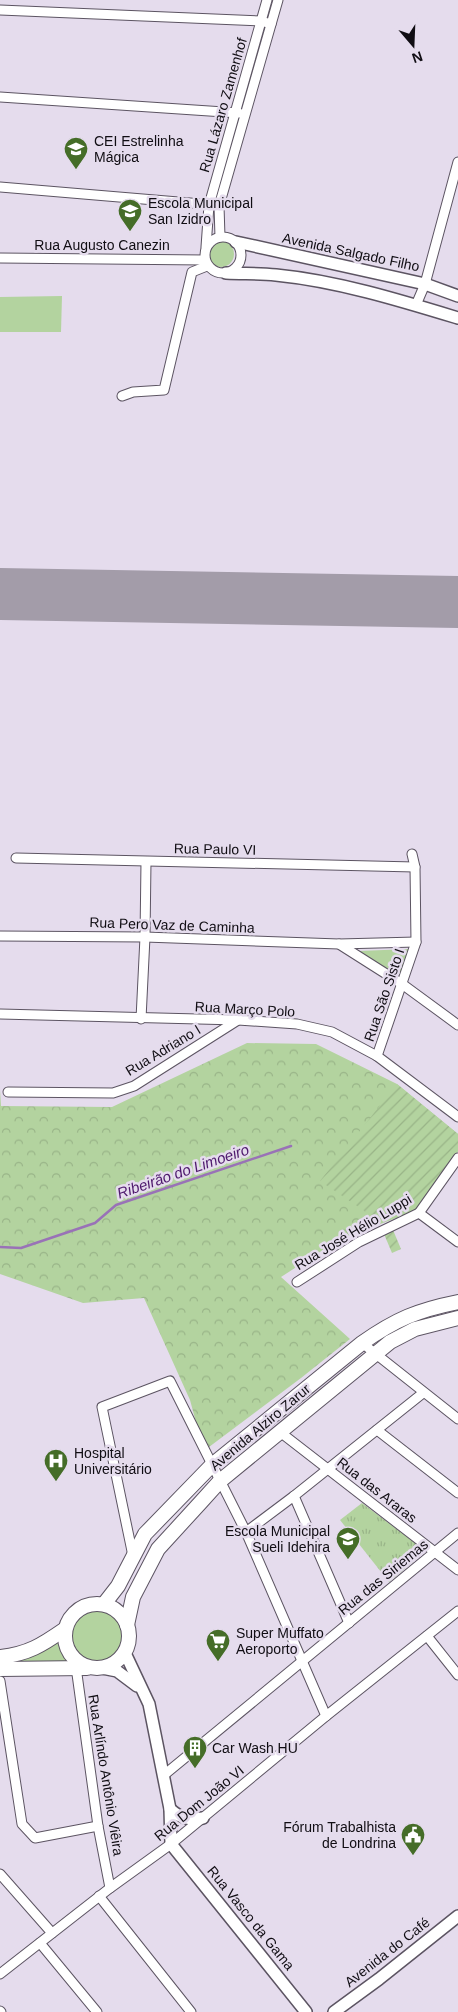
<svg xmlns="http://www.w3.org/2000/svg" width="458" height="2012" viewBox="0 0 458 2012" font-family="Arial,sans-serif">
<defs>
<pattern id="forest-crowns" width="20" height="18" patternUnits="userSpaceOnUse" patternTransform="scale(1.25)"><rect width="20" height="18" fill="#b3d39f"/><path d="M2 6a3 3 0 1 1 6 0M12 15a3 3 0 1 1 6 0" fill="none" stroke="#99b488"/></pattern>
<pattern id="park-tufts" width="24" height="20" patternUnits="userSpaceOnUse" patternTransform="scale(1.25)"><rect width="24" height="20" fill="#b3d39f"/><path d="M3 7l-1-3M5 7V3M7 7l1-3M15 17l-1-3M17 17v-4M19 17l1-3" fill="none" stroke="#99b488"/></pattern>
<pattern id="garden-furrows" width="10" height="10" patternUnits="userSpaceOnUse" patternTransform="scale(1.25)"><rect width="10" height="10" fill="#b3d39f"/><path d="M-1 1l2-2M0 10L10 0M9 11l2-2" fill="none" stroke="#99b488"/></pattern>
</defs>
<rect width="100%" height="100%" fill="#e5dced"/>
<g fill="#b3d39f">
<circle cx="221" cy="254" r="13"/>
<path d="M62,296l-1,36h-61v-35z"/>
<path d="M409,949l-7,31 -43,-29z"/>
<circle cx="96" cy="1636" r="26"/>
<path d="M58,1639l6,17 7,6 -71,1z"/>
</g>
<path fill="url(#forest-crowns)" d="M247,1043l69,1 81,40 61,50v17l-43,60 -75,28 -59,38 69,62 -49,39 -92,69 -12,-21 -7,-26 -46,-102 -61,5 -83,-29v-184l1,16 111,1z"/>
<path fill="url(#park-tufts)" d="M362,1503l64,48 -37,31 -49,-62z"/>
<g fill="url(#garden-furrows)">
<path d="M397,1084l61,50v17l-43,60 -43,5 -52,-35z"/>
<path d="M393,1230l8,19 -9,4 -8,-19z"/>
</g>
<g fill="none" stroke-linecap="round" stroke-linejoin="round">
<path stroke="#9972b7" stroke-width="2.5" d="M0,1247l21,1 74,-25 21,-18 175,-59"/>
<path stroke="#a39ca9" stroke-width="52" d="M0,594l458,8"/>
<defs>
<g id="minor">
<path d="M0,10l261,11 10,3"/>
<path d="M0,97l239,16"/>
<path d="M0,187l214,18"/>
<circle cx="223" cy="255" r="18"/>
<path d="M220,237l-1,-31 59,-206"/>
<path d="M206,247l3,-42 58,-205"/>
<path d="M0,258l205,2"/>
<path d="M416,305l9,-21 33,-122"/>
<path d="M122,396l11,-4 31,-2 28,-118 15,-6"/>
<path d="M16,858l399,9"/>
<path d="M0,936l145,1 194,7 63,40 56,41"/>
<path d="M339,944l77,-2"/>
<path d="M0,1014l238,6 59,4 35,8 45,24 81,61"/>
<path d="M141,1019l4,-82 1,-75"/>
<path d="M377,1056l39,-114 -1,-75 -3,-13"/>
<path d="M8,1092l105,1 21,-7 104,-66"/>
<path d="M419,1213l39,29"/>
<path d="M297,1282l62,-40 60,-29 39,-55"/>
<path d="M362,1343l96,76"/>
<path d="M377,1430l81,63"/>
<path d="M280,1432l178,138"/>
<path d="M294,1496l55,127"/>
<path d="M246,1532l48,-36 129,-103"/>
<path d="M133,1556l-31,-149 68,-26 76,151 80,184"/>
<path d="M427,1636l31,39"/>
<path d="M76,1667l22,159 12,62"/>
<path d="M0,1681l22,143 13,14 63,-12"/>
<path d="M164,1775l294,-242"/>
<path d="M0,1874l52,59"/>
<path d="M99,1896l92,116"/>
<path d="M40,1943l57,69"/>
<path d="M0,1974l110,-86 61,-44 155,-128 132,-105"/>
<path d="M0,2011l1,1"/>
</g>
<g id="tertiary">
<path d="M236,242l189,42 33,12"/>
<path d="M226,273c17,1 33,0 50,2 61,6 123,25 182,43"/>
<path d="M125,1653l24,51 21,105 1,35 135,168"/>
<path d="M102,1668l15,3 20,15"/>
<path d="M170,1809c11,10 19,11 33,9"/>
<path d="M334,2012l45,-33 79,-63"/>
</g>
<g id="primary">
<circle cx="97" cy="1636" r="32"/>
<path d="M104,1604l14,-18 27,-52 67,-69 150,-122c34,-24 56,-33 96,-41"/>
<path d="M127,1625l6,-28 25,-48 43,-47 19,-21 170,-139 25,-13 43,-11"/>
<path d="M0,1657c28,-3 42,-12 65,-28"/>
<path d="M0,1669l87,-1"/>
</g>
</defs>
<use href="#minor" stroke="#5c5462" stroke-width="11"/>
<use href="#tertiary" stroke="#5c5462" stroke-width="14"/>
<use href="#primary" stroke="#5c5462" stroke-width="16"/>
<use href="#minor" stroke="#fff" stroke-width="9"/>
<use href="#tertiary" stroke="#fff" stroke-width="11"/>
<use href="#primary" stroke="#fff" stroke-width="14"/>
</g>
<defs>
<symbol id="school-pin" viewBox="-11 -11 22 30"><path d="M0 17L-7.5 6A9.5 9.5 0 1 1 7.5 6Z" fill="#456d28" stroke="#e5dced"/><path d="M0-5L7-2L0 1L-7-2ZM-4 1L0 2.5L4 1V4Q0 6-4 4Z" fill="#fff"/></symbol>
<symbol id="hospital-pin" viewBox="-11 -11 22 30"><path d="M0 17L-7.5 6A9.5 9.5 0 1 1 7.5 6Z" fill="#456d28" stroke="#e5dced"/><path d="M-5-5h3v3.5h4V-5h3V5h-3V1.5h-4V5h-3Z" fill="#fff"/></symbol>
<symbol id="supermarket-pin" viewBox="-11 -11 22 30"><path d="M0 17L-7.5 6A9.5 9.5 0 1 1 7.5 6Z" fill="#456d28" stroke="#e5dced"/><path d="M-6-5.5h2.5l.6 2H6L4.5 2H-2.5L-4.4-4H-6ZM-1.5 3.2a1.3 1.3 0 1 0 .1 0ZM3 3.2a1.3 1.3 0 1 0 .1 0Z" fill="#fff"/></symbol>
<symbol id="building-pin" viewBox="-11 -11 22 30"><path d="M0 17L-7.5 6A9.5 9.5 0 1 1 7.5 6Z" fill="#456d28" stroke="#e5dced"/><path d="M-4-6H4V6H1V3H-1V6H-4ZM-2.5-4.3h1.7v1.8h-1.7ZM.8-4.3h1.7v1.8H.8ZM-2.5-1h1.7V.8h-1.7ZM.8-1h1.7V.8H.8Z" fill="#fff"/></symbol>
<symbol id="civic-pin" viewBox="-11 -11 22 30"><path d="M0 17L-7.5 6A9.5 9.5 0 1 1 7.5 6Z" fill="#456d28" stroke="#e5dced"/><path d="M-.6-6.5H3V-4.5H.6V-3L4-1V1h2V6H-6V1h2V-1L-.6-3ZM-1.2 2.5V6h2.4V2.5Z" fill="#fff"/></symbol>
</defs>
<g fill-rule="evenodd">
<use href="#school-pin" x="62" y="135" width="28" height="38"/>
<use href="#school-pin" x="116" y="197" width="28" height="38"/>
<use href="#hospital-pin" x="42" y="1447" width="28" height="38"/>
<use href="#school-pin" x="334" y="1525" width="28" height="38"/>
<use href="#supermarket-pin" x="204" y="1627" width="28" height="38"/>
<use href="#building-pin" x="181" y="1734" width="28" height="38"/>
<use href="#civic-pin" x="399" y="1821" width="28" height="38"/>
</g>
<g text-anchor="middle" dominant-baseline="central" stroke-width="5" stroke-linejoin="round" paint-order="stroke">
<g font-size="14" fill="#100d13" stroke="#e5dced">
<text transform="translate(223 105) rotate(-74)">Rua Lázaro Zamenhof</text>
<text x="102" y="245">Rua Augusto Canezin</text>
<text transform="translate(351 252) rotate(12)">Avenida Salgado Filho</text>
<text transform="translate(215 849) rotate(1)">Rua Paulo VI</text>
<text transform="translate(172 925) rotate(2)">Rua Pero Vaz de Caminha</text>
<text transform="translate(384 995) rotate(-71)">Rua São Sisto I</text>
<text transform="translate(245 1009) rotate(3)">Rua Março Polo</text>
<text transform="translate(163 1050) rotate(-31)">Rua Adriano I</text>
<text transform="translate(353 1232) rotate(-31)">Rua José Hélio Luppi</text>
<text transform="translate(260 1427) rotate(-40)">Avenida Alziro Zarur</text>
<text transform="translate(377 1490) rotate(38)">Rua das Araras</text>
<text transform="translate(383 1577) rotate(-39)">Rua das Siriemas</text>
<text transform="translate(106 1775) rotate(81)">Rua Arlíndo Antônio Viêira</text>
<text transform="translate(199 1803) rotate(-39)">Rua Dom João VI</text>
<text transform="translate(251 1918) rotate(51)">Rua Vasco da Gama</text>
<text transform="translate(387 1952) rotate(-38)">Avenida do Café</text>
</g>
<g font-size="14" fill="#100d13" stroke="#e5dced" text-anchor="start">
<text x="94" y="141">CEI Estrelinha<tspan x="94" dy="16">Mágica</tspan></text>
<text x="148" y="203">Escola Municipal<tspan x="148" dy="16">San Izidro</tspan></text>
<text x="74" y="1453">Hospital<tspan x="74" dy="16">Universitário</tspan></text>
<text x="330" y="1531" text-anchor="end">Escola Municipal<tspan x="330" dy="16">Sueli Idehira</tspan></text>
<text x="236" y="1633">Super Muffato<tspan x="236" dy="16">Aeroporto</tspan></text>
<text x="212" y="1748">Car Wash HU</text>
<text x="396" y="1827" text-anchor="end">Fórum Trabalhista<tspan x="396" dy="16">de Londrina</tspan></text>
</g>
<g font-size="15" font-style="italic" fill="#4e196d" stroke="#e5dced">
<text transform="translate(183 1171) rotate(-19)">Ribeirão do Limoeiro</text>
</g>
</g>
<g transform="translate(413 45) rotate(161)" stroke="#e5dced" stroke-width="4" paint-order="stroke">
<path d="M0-4L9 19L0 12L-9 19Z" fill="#100d13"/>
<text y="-8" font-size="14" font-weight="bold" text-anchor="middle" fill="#100d13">N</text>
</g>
</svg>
